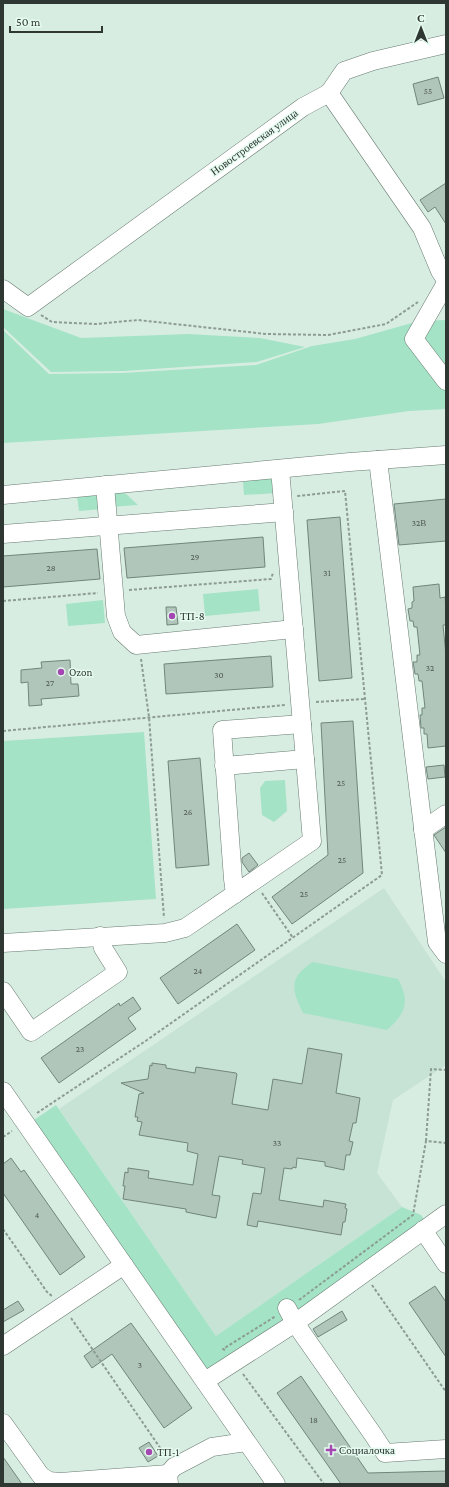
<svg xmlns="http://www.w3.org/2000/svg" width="449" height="1487" viewBox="0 0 449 1487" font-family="'Crimson Pro',serif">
<rect width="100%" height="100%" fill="#d8ede2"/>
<path fill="#c6e3d5" d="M384,888l62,94v83l-53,35 -16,73 25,34 -186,129 -157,-227z"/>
<g fill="#a4e3c5">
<path d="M3,309l78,29 107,-4 72,4 45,9 -48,15 -133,9 -73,1 -48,-45z"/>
<path d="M446,320v89l-37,2 -91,13 -315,19v-113l46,44 73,-1 134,-8 56,-19 43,-7 64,-18z"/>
<path d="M268,477l7,6 2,10 -33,2 -1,-13z"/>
<path d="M124,492l14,13 -28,2 1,-13z"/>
<path d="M92,494l9,6 1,9 -23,2 -2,-15z"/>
<path d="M258,589l2,22 -55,5 -2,-22z"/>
<path d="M103,600l2,23 -37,3 -2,-22z"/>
<path d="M144,732l12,167 -153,10v-168z"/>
<path d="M285,780l2,31 -13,11 -12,-7 -2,-27 5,-7z"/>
<path d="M313,962l85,17c12,23 8,34 -11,51l-84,-17c-12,-24 -14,-36 10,-51z"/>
<path d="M56,1105l160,231 186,-129 19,8 4,6 -210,147 -7,2 -177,-248z"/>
</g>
<g fill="#b1c6bb" stroke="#72857b">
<path d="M438,77l6,21 -26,7 -5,-21z"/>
<path d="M446,183v41l-11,-17 -7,5 -8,-12z"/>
<path d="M446,499v42l-47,4 -5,-41z"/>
<path d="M340,517l12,161 -33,3 -12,-161z"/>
<path d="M263,537l2,30 -138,11 -3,-30z"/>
<path d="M97,549l3,30 -97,8v-31z"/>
<path d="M439,584l1,14 5,-1 1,10v18h-3l3,30v91l-18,2 -1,-14h-3v-6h-3l-1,-13h2v-7h3l-3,-27h-3l-1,-7h-3l-2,-12h4v-7h3l-3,-28h-3l-1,-6h-3l-2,-12 4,-1v-6l2,-1 -1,-14z"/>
<path d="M166,607h10l2,17 -11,1z"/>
<path d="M271,656l2,31 -107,7 -2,-30z"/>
<path d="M70,660l1,24h7l1,12 -38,3 1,6 -13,1 -1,-24 -7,1v-13l21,-2 -1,-6z"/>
<path d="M353,721l10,152 -71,51 -20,-27 56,-42 -7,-132z"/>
<path d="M200,758l9,107 -33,3 -8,-107z"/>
<path d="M444,765l1,12 -17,2 -2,-12z"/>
<path d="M446,827v26l-12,-18z"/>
<path d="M249,853l9,12 -9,7 -7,-10v-4z"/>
<path d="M237,924l18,26 -77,54 -18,-26z"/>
<path d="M133,997l8,12 -13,9 8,11 -77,54 -18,-25 78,-55 1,3z"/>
<path d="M308,1048l34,6 -6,39 24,5 -4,25h-3l-4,18 4,1 -3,13h-4l-2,15 -19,-4v-4l-28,-4 -1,10 -3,-1 -1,2 -8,-1 -5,32 44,7 1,-7 22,4 -1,4 2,1 -2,13h-2l-2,13 -83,-14 -1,6 -10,-2 6,-32 8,1 4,-26 -23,-4 1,-4 -24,-4 -7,39 8,1 -4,22 -30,-6v-3l-63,-10 2,-13h-2l2,-14 3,1v-5l21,3 -1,7 45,7 5,-31 -11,-3 1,-8 -49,-8 3,-13 -5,-1 1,-4h-3l4,-23 5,-1 -23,-10 27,-4 2,-14 2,1v-3l14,2v3l29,5 1,-6 40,6 1,1 -5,30 36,6 5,-31 29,5z"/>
<path d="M11,1158l10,14 3,-2 61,87 -25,18 -57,-82v-29z"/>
<path d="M435,1286l11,16v55l-37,-54z"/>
<path d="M18,1301l6,9 -21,12v-12z"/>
<path d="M342,1311l5,9 -29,17 -5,-8z"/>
<path d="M131,1323l61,85 -28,20 -52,-74 -20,14 -8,-12z"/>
<path d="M301,1376l67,97 78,-2v13h-105l-64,-91z"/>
<path d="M149,1442l9,14 -10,6 -9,-14z"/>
<path d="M3,1457l19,27h-19z"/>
</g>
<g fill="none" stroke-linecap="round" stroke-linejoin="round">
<defs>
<g id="minor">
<path d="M329,93l15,-22 29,-10 73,-17"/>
<path d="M446,283l-32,56 32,42"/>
<path d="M3,289l25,18 275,-200 26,-14 93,135 18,43 6,9"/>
<path d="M378,460l59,482 9,12"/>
<path d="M105,485l11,131 6,16 14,13 158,-16"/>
<path d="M3,495l347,-33 96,-7"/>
<path d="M3,534l281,-22"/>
<path d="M224,766l81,-7"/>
<path d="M423,830l23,-16"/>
<path d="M235,894l-2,-15 -11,-149 80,-6"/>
<path d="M3,943l162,-10 20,-5 127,-87 -32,-372"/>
<path d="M3,991l28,41 87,-60 -15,-24 -3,-12"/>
<path d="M3,1091l273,393"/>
<path d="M423,1230l23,34"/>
<path d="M287,1308l8,15 151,-109"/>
<path d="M3,1346l121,-81"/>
<path d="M205,1381l90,-58 79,113 11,17 61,-4"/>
<path d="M3,1423l38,53 8,5 11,1 108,-8"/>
<path d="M169,1484l-1,-10 6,-7 38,-20 34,-5"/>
</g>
</defs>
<use href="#minor" stroke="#687b71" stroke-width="19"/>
<g stroke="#8c9c94" stroke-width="2" stroke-dasharray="3 2" stroke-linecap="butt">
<path d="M41,315l11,7 44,2 42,-4 128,14 62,1 58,-11 32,-22"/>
<path d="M129,590l142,-11 2,-6"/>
<path d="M3,601l95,-8"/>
<path d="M141,659l8,58 15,201"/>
<path d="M316,702l48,-3"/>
<path d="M3,731l282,-26"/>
<path d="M262,893l31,45"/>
<path d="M37,1113l110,-73 235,-165 -37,-384 -48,5"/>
<path d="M3,1137l9,-6"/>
<path d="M426,1141l5,-72 15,1"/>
<path d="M3,1229l44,63 5,4"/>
<path d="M372,1285l74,107"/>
<path d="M299,1300l114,-85 13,-74 20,2"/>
<path d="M71,1318l94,137"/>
<path d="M225,1350l-2,-1 53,-33"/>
<path d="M243,1374l81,110"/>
</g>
<use href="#minor" stroke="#fff" stroke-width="18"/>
</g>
<g fill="#a447b0" stroke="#e5fbf0" stroke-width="1.5">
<circle cx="172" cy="616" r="4"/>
<circle cx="61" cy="672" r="4"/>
<path d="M329 1444h4v4h4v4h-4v4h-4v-4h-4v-4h4z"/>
<circle cx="149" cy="1452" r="4"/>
</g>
<g text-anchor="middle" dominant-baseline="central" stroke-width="3" stroke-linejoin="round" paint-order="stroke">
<g font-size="9" fill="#505b55">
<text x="428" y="91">55</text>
<text x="419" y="523">32В</text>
<text x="195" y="557">29</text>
<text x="51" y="568">28</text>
<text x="327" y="573">31</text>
<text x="430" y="668">32</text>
<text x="219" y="675">30</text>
<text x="50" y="683">27</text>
<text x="341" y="783">25</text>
<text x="188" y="812">26</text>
<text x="342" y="860">25</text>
<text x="304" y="894">25</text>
<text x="198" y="971">24</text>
<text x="80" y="1049">23</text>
<text x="277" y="1143">33</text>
<text x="37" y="1215">4</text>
<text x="140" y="1365">3</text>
<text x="314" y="1420">18</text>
</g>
<g font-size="11" fill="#2f3733" stroke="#e5fbf0">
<text transform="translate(254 142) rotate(-36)">Новостроевская улица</text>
</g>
<g font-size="11" fill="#2f3733" stroke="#e5fbf0" text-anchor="start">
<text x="180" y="616">ТП-8</text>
<text x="69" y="672">Ozon</text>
<text x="339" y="1450">Социалочка</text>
<text x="157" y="1452">ТП-1</text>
</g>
</g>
<rect width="449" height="1487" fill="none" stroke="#2f3733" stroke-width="8"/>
<g transform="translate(421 28)" stroke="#e5fbf0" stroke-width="3" paint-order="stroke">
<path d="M0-3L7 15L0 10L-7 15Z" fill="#2f3733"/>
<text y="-6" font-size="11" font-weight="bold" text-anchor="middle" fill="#2f3733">С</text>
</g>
<path d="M10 26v6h92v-6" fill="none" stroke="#2f3733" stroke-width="2"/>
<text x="16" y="26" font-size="12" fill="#2f3733" stroke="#e5fbf0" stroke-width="3" paint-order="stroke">50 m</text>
</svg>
